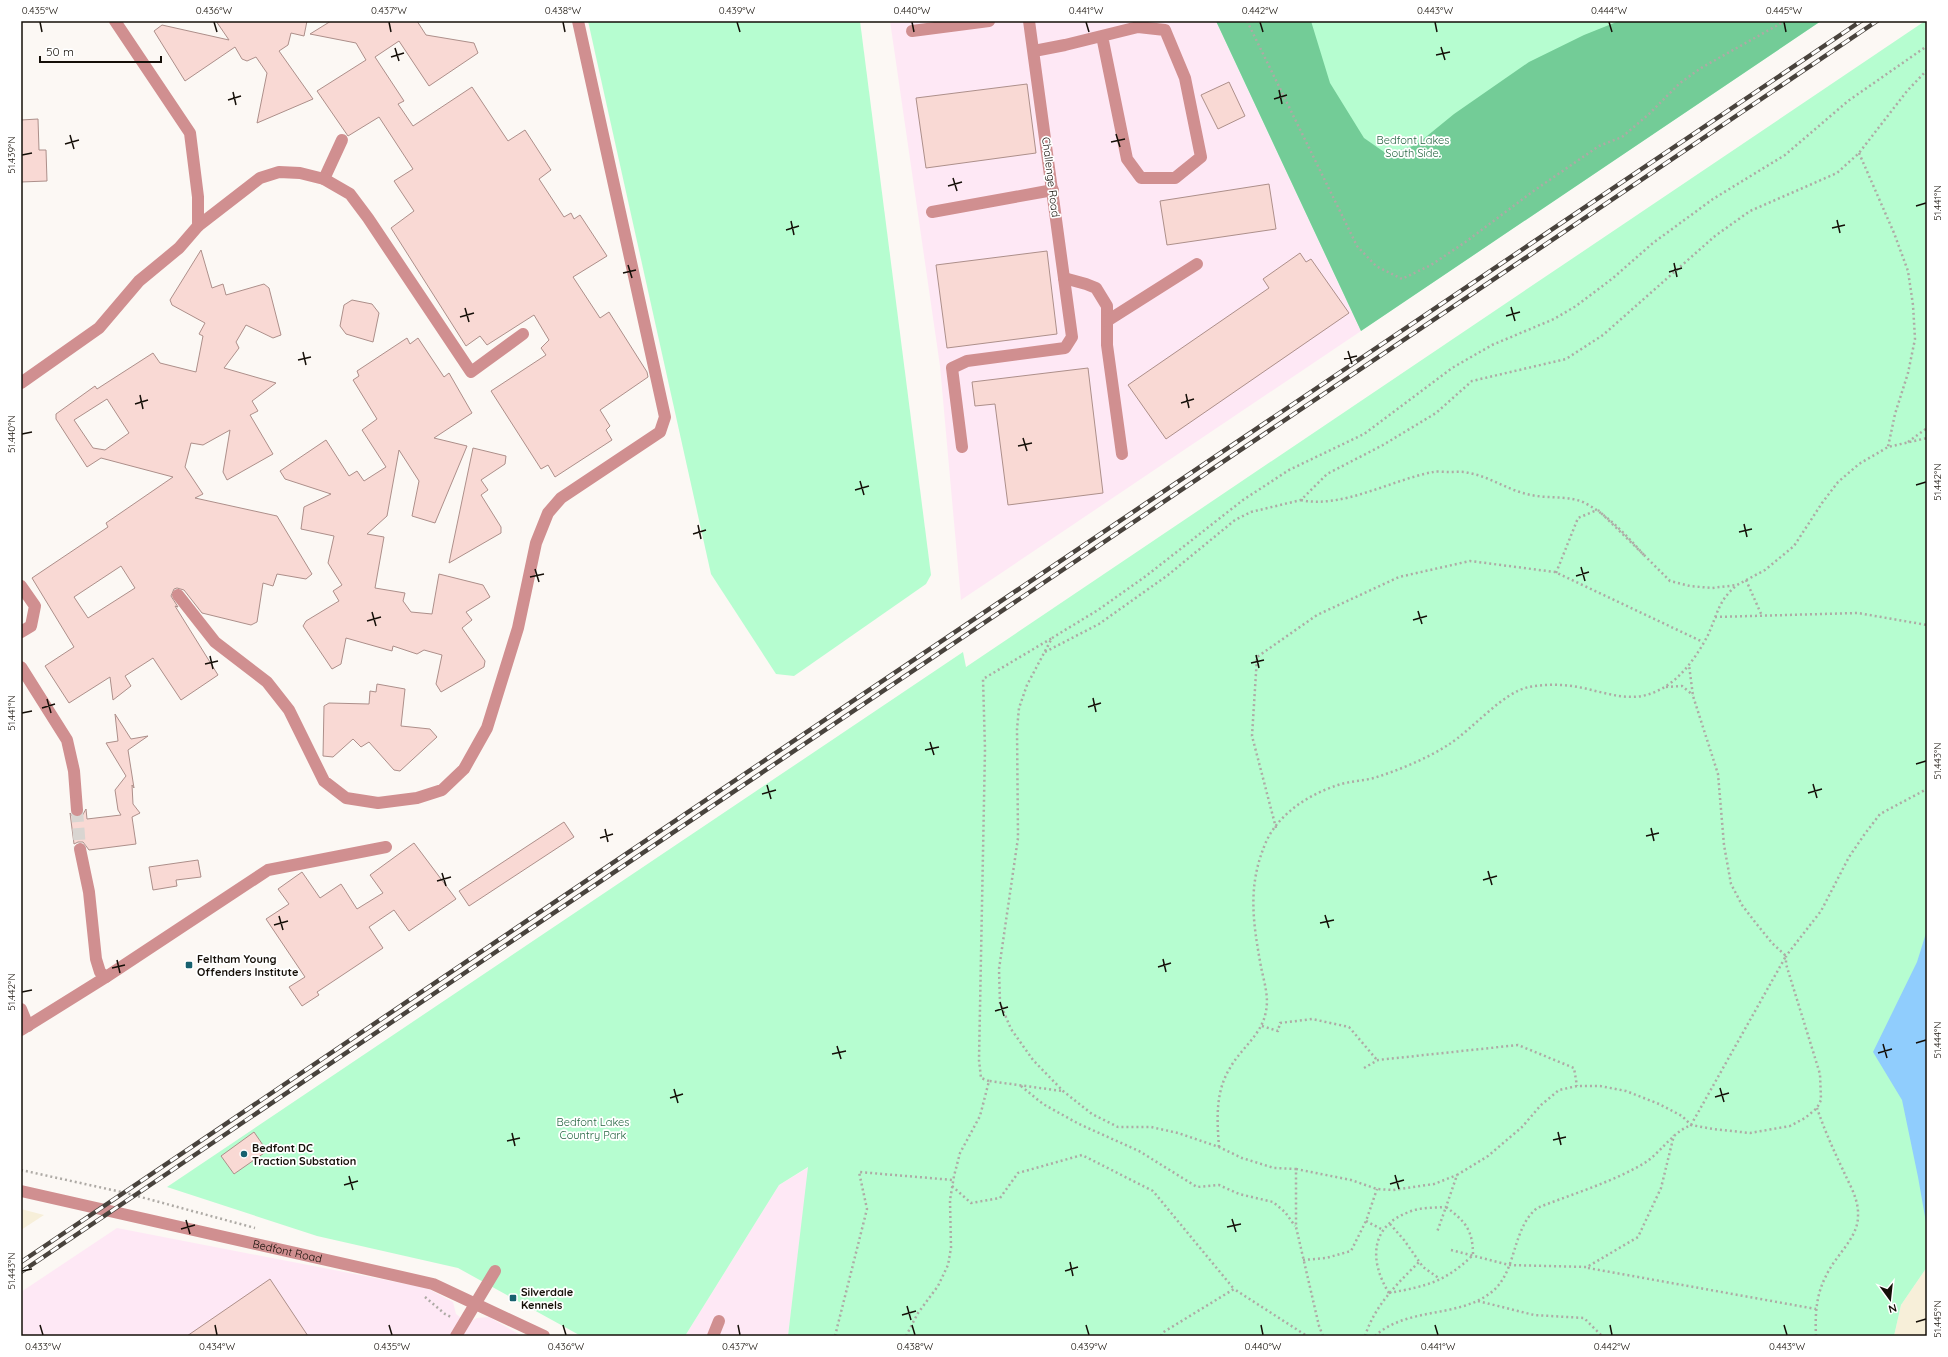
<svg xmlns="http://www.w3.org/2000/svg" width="1948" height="1357" viewBox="0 0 1948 1357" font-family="Quicksand,sans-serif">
<rect width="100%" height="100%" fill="#fcf8f4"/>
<g fill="#f7efd9">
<path d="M21,1209l23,6 -23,15z"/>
<path d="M1927,1267v69h-33l7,-31z"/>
</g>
<g fill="#fee8f5">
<path d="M890,21h326l145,310 -400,269 -21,-234z"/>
<path d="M809,1167l-21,169h-103l94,-151z"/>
<path d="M117,1228l310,60 26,14 3,12 12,9 9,-5 12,-1 33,19h-501v-44z"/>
</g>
<g fill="#b6fdd0">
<path d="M588,21h272l71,554 -5,9 -132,92 -18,-2 -65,-100z"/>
<path d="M1216,21h605l-460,310z"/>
<path d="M1925,21h2v1246l-26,38 -7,31h-1106l20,-169 -29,18 -94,151h-104l-123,-68 -141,-32 -150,-49 796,-535 3,15z"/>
</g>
<path fill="#73cc97" d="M1216,21h95l19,62 34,55 23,16 29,-9 38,-31 75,-52 55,-27 35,-14h202l-460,310z"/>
<path fill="#90cdfd" d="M1927,930v298l-9,-51 -16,-77 -29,-48 44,-90z"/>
<g fill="#f9d9d4" stroke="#ad8f8a" fill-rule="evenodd">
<path d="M216,21h91l-3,15 -13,-3 -3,12 -9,6 34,48 -56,24 10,-50 -11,-16 -9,4 -5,-2 -7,-12 -50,34 -31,-50 8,-6 67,15z"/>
<path d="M331,21h86l9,14 48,8 4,10 -49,33 -30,-45 -24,16 29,44 -6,3 15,22 59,-39 36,54 17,-11 26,40 -12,9 25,38 7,-4 3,6 6,-4 27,41 -34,21 27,41 9,-6 38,60 1,5 -48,33 10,16 -4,4 6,10 -57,37 -7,-12 -7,4 -50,-78 55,-36 -5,-7 8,-8 -15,-25 -47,30 -7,-9 -14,10 -75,-118 23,-17 -20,-30 19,-12 -34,-52 -31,19 -31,-45 49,-31 -10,-17 -46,-9z"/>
<path d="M1229,82l16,34 -27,13 -17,-34z"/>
<path d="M1027,84l9,69 -110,15 -10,-70z"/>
<path d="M38,119l1,31h7l1,31 -26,1v-62z"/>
<path d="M1269,184l7,45 -109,16 -7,-44z"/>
<path d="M201,250l11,38 11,-4 3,11 38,-11 5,4 12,47 -8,3 -27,-13 -10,17 3,6 -15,20 52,15 -24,18 6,10 -8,4 23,39 -46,26 -4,-8 7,-42 -27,15 -12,-2 -6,24 18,27 -8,4 82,18 35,58 -6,5 -29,-5 -4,12 -10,-3 -6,39 -6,3 -49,-12 -18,-23 -7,-2 -3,1 -3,7 7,11 -3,-1 43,69 -37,25 -28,-42 -28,18 6,10 -18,14 -3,-23 -41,26 -24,-37 29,-19 -42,-69 76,-51 -2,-4 67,-46 -72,-19 -14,9 -31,-48v-5l39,-28 2,3 56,-36 7,10 36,9 7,-36 -4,-2 6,-11 -33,-18 -2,-5zM107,399l22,34 -24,17 -12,-2 -19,-28zM121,566l14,22 -47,30 -14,-21z"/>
<path d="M1047,251l10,83 -110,14 -11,-83z"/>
<path d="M1300,253l6,9 5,-3 38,54 -183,126 -38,-54 141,-97 -6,-9z"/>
<path d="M352,300l20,4 7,9 -6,29 -27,-8 -6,-8 4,-21z"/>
<path d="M407,338l3,6 8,-6 26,39 5,-4 23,40 -38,25 33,8 -32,77 -23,-7 7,-35 -20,-31 -12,66 -20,18 17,3 -9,51 30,5 -2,8 8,11 21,2 7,-40 44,11 7,12 -24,15 6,8 -10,8 23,33 -1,6 -43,25 -5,-8 6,-29 -18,-5 -7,4 -24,-8 -1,5 -46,-13 -5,26 -9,5 -29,-43 3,-5 33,-20 -6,-10 9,-6 -14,-22 6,-27 -33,-7 3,-22 27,-13 -46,-15 -5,-8 46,-31 23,36 8,-5 7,10 22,-14 -24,-37 15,-11 -24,-39 6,-4 -2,-5z"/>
<path d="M1088,368l15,125 -95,12 -13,-101 -20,2 -3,-24z"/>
<path d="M473,448l33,8 -1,8 -24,16 7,10 -7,5 20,32v6l-52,30z"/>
<path d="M377,684l28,5 -4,37 29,3 7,8 -37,34 -6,-1 -25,-28 -8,5 -8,-8 -20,18 -10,-1 1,-50 5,-3 40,1 1,-13 6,1z"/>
<path d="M115,714l16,25 17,-3 -20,14 6,38 -2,-3 1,19 7,9 -8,4 4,27 -47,6 -6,-8h-5l-4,2 -4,-31 3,4h5l4,-1 4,-7 1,10 34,-4 -3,-5 -3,-20 11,-14 -20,-33 12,-2z"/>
<path d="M564,822l10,15 -105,69 -10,-15z"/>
<path d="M414,843l42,56 -47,32 -15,-21 -25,17 14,21 -66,44 2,3 -17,11 -13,-19 16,-10 -39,-58 23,-15 -11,-15 24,-17 18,26 21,-14 16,25 26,-16 -13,-18z"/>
<path d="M198,860l3,17 -25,3 1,6 -24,4 -4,-23z"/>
<path d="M254,1132l13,19 -33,23 -13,-18z"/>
<path d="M270,1279l38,57h-121z"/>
</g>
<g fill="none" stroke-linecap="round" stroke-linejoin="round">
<path stroke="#d9d5d1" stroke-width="12" stroke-dasharray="12 6" stroke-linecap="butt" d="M77,810l3,39"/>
<g stroke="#aeaaa5" stroke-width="2.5" stroke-dasharray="2 3" stroke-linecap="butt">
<path d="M1247,21l110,225 19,20 26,13 29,-14 33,-22 68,-51 67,-46 23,-9 27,-23 31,-31 21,-15 84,-47"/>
<path d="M1859,153l35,80 14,38 5,34 2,34 -7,34 -13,41 -7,33"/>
<path d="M1908,442l19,-14"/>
<path d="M1301,500c41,9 90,-20 132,-28 4,-1 10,0 15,0 7,0 14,-1 21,1 22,4 40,18 62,22 18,4 38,0 54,8 24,13 41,32 59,52l-46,-45"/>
<path d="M1644,555l26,26 20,5 22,2 25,-3 28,-15 29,-24 28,-43 16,-21 21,-18 29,-17 39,-9"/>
<path d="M1556,573l22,-55 19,-8"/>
<path d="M1746,580l16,36"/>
<path d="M1715,617l143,-4 69,12"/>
<path d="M1045,652l54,-28 69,-49 67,-55 16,-8 50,-12 26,-26 56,-29 53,-32 36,-32 94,-22 37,-24 112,-99 35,-25 87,-38 22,-20 48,-62 20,-21"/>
<path d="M1666,687l16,-1 11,9"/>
<path d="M1276,828l-24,-92 5,-79 60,-42 82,-38 71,-16 85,11 148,70"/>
<path d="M1262,1026l16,5 2,-8 32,-4 37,8 28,33"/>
<path d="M1364,1068l14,-8 140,-15 56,23 3,18"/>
<path d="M989,1081l-8,-3 -2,-18 6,-311 -2,-70 69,-41"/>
<path d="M1021,1086l22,18 36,20 60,27 58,36 22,-2 20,9 34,8 12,10 10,14"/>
<path d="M1219,1147c-2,-27 -4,-55 11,-79 11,-20 32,-33 36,-57 3,-14 -2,-30 -5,-44 -8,-45 -14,-81 5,-125 13,-29 44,-48 72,-57 12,-4 24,-4 36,-7 25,-8 52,-19 74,-33 24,-15 55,-53 81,-58 16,-3 33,-3 49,0 27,5 53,17 79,4 23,-10 40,-35 51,-56 10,-22 10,-34 29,-50"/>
<path d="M1296,1169l55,11 26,9 16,1 41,-6 23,-9"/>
<path d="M21,1170l105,23 129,35"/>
<path d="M952,1186l19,17 29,-5 18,-25 64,-18 71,36 81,98"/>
<path d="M1366,1221l17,9"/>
<path d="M1390,1224l14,16 19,27 17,12"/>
<path d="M1451,1250l58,15 78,2 51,-30 23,-49 13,-53"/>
<path d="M1303,1260l23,-2 25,-7 15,-30 11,-32"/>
<path d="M1588,1268l228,41"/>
<path d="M1389,1293c-20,-32 -19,-67 20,-81 11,-5 25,-4 37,-5l11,-32 31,-19 34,-29 19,-22 18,-15 18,-4h23l26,5 33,13 23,12 9,9 22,4 37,4 40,-7 15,-8 12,-10 4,-8 -1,-26 -34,-110v-8l35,-45 28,-54 15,-22 16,-21 47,-25"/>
<path d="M1389,1293c38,-7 56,-11 84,-38 0,-25 -8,-34 -27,-48l-9,25"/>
<path d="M425,1297l20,17 6,3"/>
<path d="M1478,1301l56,14 50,3 18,18"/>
<path d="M835,1336l32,-127 -8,-37 94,8"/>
<path d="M906,1336l12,-23 20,-27 10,-21 3,-17 -1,-48 4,-24 6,-23 20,-37 9,-35 73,10"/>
<path d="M1161,1336l1,-3 72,-44 73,47"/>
<path d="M1323,1336l-4,-10 -23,-99v-58l-22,-1 -32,-10 -23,-11 -41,-14 -27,-6h-33l-26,-13 -29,-23 -30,-31 -22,-31 -11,-26 -1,-34 19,-131 -1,-109 2,-21 8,-23 25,-47 46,-28 48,-34 97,-76 46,-30 75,-36 88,-66 40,-23 62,-26 22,-13 37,-28 40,-35 60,-44 72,-44 63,-54 79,-55"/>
<path d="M1365,1336c10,-31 32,-52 54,-74"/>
<path d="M1375,1336c32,-29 81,-18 114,-42 29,-20 21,-63 48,-86 35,-14 73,-25 106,-44 18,-11 28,-31 48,-39l95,-169 -14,-13 -17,-21 -13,-17 -11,-21 -7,-39 -6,-71 -25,-78 -4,-31"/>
<path d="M1816,1336c-1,-22 0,-42 11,-62 9,-19 31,-36 31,-58 1,-17 -9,-32 -15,-46 -10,-21 -19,-41 -26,-62"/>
</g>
<g stroke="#d08f90" stroke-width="12">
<path d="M912,31l77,-10"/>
<path d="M1034,51l31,-6 73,-18 27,3 20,48 16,79 -26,21h-34l-14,-19 -25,-123"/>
<path d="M324,179l18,-39"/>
<path d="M932,212l121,-22"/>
<path d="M198,226l62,-48 19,-6 21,1 24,6 26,15 18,24 103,154 52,-38"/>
<path d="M1064,278l22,6 10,4 11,18v39l15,109"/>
<path d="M1107,321l90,-57"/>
<path d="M21,383l78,-55 40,-47 40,-33 19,-22v-29l-8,-64 -75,-112"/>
<path d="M962,447l-10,-79 15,-7 98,-13 7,-11 -43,-316"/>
<path d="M21,586l14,20 -4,20 -10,6"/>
<path d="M178,595l37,47 52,40 22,28 35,71 22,17 32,5 39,-5 25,-8 22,-21 23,-41 31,-100 18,-85 12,-30 13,-15 99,-66 5,-15 -87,-396"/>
<path d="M21,667l46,73 7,31 3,39"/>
<path d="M80,849l9,43 7,67 4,13 6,5"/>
<path d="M21,1009l7,17"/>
<path d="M21,1030l85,-53 162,-107 118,-23"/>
<path id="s1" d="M21,1191l412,93 111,52"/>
<path d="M456,1336l39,-65"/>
<path d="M713,1336l6,-15"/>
</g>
<defs>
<g id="rail">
<path d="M21,1262l1840,-1241"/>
<path d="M21,1272l1856,-1251"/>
</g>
</defs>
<use href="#rail" stroke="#49433d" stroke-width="4.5"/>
<use href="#rail" stroke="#fff" stroke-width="3" stroke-dasharray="9" stroke-linecap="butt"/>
</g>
<path fill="none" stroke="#150f08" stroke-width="1.5" d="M40,22l2,10M214,22l3,10M389,22l2,10M563,22l2,10M737,22l3,10M912,22l2,10M1086,22l3,10M1260,22l3,10M1435,22l2,10M1609,22l3,10M1784,22l2,10M1441,47l4,13M395,48l4,13M1436,55l14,-3M391,57l13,-4M1279,90l3,14M233,92l3,13M1274,99l13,-4M228,100l13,-4M1116,134l4,13M70,135l4,14M1111,142l14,-3M65,144l14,-4M22,155l10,-2M953,178l4,13M948,186l14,-4M1916,206l10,-3M1837,220l3,13M791,221l3,14M1832,228l13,-3M786,230l13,-4M1674,263l3,14M628,265l4,13M1669,272l13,-4M623,273l13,-3M1511,307l4,14M465,308l4,14M1506,316l14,-4M460,317l14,-4M1348,351l4,13M303,352l3,13M1344,359l13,-3M298,360l13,-3M1186,394l3,14M140,395l3,14M1181,403l13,-4M135,404l13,-4M22,434l10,-2M1023,438l4,13M1018,446l14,-3M860,481l4,14M1916,485l10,-3M855,490l14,-4M1744,524l3,13M698,525l3,14M1739,532l13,-3M693,534l13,-4M1581,567l4,14M535,569l4,13M1576,576l13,-4M530,577l14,-3M1418,611l4,13M372,612l4,14M1413,620l14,-4M367,621l14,-4M1256,655l3,13M210,656l3,13M1251,663l13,-3M205,664l13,-3M1093,698l3,14M47,699l4,14M1088,707l13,-4M42,708l13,-4M22,713l10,-2M930,742l4,13M925,750l14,-3M1916,764l10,-3M1813,784l4,14M767,785l4,14M1808,793l14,-4M762,794l14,-4M1651,828l3,13M605,829l3,13M1646,836l13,-3M600,838l13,-4M1488,871l4,14M442,873l4,13M1483,880l14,-4M437,881l14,-4M1325,915l4,13M279,916l4,14M1320,923l14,-3M274,925l14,-4M1163,959l3,13M117,960l3,13M1158,967l13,-4M112,968l13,-3M22,992l10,-2M1000,1002l4,14M995,1011l13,-4M1916,1043l10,-3M1883,1044l4,14M837,1046l4,13M1878,1053l14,-4M832,1054l14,-3M1720,1088l4,14M674,1089l4,14M1715,1097l14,-4M670,1098l13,-4M1558,1132l3,13M512,1133l3,13M1553,1140l13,-3M507,1141l13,-3M1395,1175l4,14M349,1176l4,14M1390,1184l14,-4M344,1185l14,-4M1232,1219l4,13M186,1220l4,14M1227,1227l14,-3M181,1229l14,-4M1070,1262l3,14M22,1271l10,-2M1065,1271l13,-4M907,1306l4,14M902,1315l14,-4M1916,1322l10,-3M40,1325l3,10M215,1325l2,10M389,1325l3,10M563,1325l3,10M738,1325l2,10M912,1325l3,10M1086,1325l3,10M1261,1325l2,10M1435,1325l3,10M1610,1325l2,10M1784,1325l3,10"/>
<g fill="#17616f" stroke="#fff" stroke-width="1.5">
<rect x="185" y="961" width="8" height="8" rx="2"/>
<circle cx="244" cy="1154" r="4"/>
<rect x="509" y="1294" width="8" height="8" rx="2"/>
</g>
<g text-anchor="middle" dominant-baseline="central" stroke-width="3.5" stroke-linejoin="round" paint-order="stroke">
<g font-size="11" fill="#266642" stroke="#fff">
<text x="1413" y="140">Bedfont Lakes<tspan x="1413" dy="13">South Side.</tspan></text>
<text x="593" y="1122">Bedfont Lakes<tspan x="593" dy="13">Country Park</tspan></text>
</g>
<g font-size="11" fill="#150f08" stroke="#fff">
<text transform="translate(1051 177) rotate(83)">Challenge Road</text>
<text stroke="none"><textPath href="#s1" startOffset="273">Bedfont Road</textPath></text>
</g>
<g font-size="11" font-weight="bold" fill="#150f08" stroke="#fff" text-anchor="start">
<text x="197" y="959">Feltham Young<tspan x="197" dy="13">Offenders Institute</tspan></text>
<text x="252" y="1148">Bedfont DC<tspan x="252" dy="13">Traction Substation</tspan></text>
<text x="521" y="1292">Silverdale<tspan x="521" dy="13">Kennels</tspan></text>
</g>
</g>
<rect width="1948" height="1357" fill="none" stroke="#ffffff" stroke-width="44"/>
<g transform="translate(1890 1299) rotate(165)" stroke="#ffffff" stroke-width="3" paint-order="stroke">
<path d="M0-3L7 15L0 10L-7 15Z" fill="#150f08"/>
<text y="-6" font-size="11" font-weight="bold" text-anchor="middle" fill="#150f08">N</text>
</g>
<path d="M40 56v6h121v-6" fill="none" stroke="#150f08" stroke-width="2"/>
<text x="46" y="56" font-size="12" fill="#150f08" stroke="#ffffff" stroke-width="3" paint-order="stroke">50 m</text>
<rect x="22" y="22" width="1904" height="1313" fill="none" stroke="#150f08" stroke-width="1.5"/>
<g font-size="10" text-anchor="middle" fill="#150f08">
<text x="40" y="14">0.435°W</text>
<text x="214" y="14">0.436°W</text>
<text x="389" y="14">0.437°W</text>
<text x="563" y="14">0.438°W</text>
<text x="737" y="14">0.439°W</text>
<text x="912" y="14">0.440°W</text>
<text x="1086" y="14">0.441°W</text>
<text x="1260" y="14">0.442°W</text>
<text x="1435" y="14">0.443°W</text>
<text x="1609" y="14">0.444°W</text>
<text x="1784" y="14">0.445°W</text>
<text transform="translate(11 155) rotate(-90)" y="4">51.439°N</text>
<text transform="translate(1937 203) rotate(-90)" y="4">51.441°N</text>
<text transform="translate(11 434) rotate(-90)" y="4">51.440°N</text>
<text transform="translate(1937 482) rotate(-90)" y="4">51.442°N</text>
<text transform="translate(11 713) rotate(-90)" y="4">51.441°N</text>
<text transform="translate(1937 761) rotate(-90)" y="4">51.443°N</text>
<text transform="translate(11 992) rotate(-90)" y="4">51.442°N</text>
<text transform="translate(1937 1040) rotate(-90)" y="4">51.444°N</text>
<text transform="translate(11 1271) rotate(-90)" y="4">51.443°N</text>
<text transform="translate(1937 1319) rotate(-90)" y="4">51.445°N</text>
<text x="43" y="1350">0.433°W</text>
<text x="217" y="1350">0.434°W</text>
<text x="392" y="1350">0.435°W</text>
<text x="566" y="1350">0.436°W</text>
<text x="740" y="1350">0.437°W</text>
<text x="915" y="1350">0.438°W</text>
<text x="1089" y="1350">0.439°W</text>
<text x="1263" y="1350">0.440°W</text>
<text x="1438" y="1350">0.441°W</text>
<text x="1612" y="1350">0.442°W</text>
<text x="1787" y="1350">0.443°W</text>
</g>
</svg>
